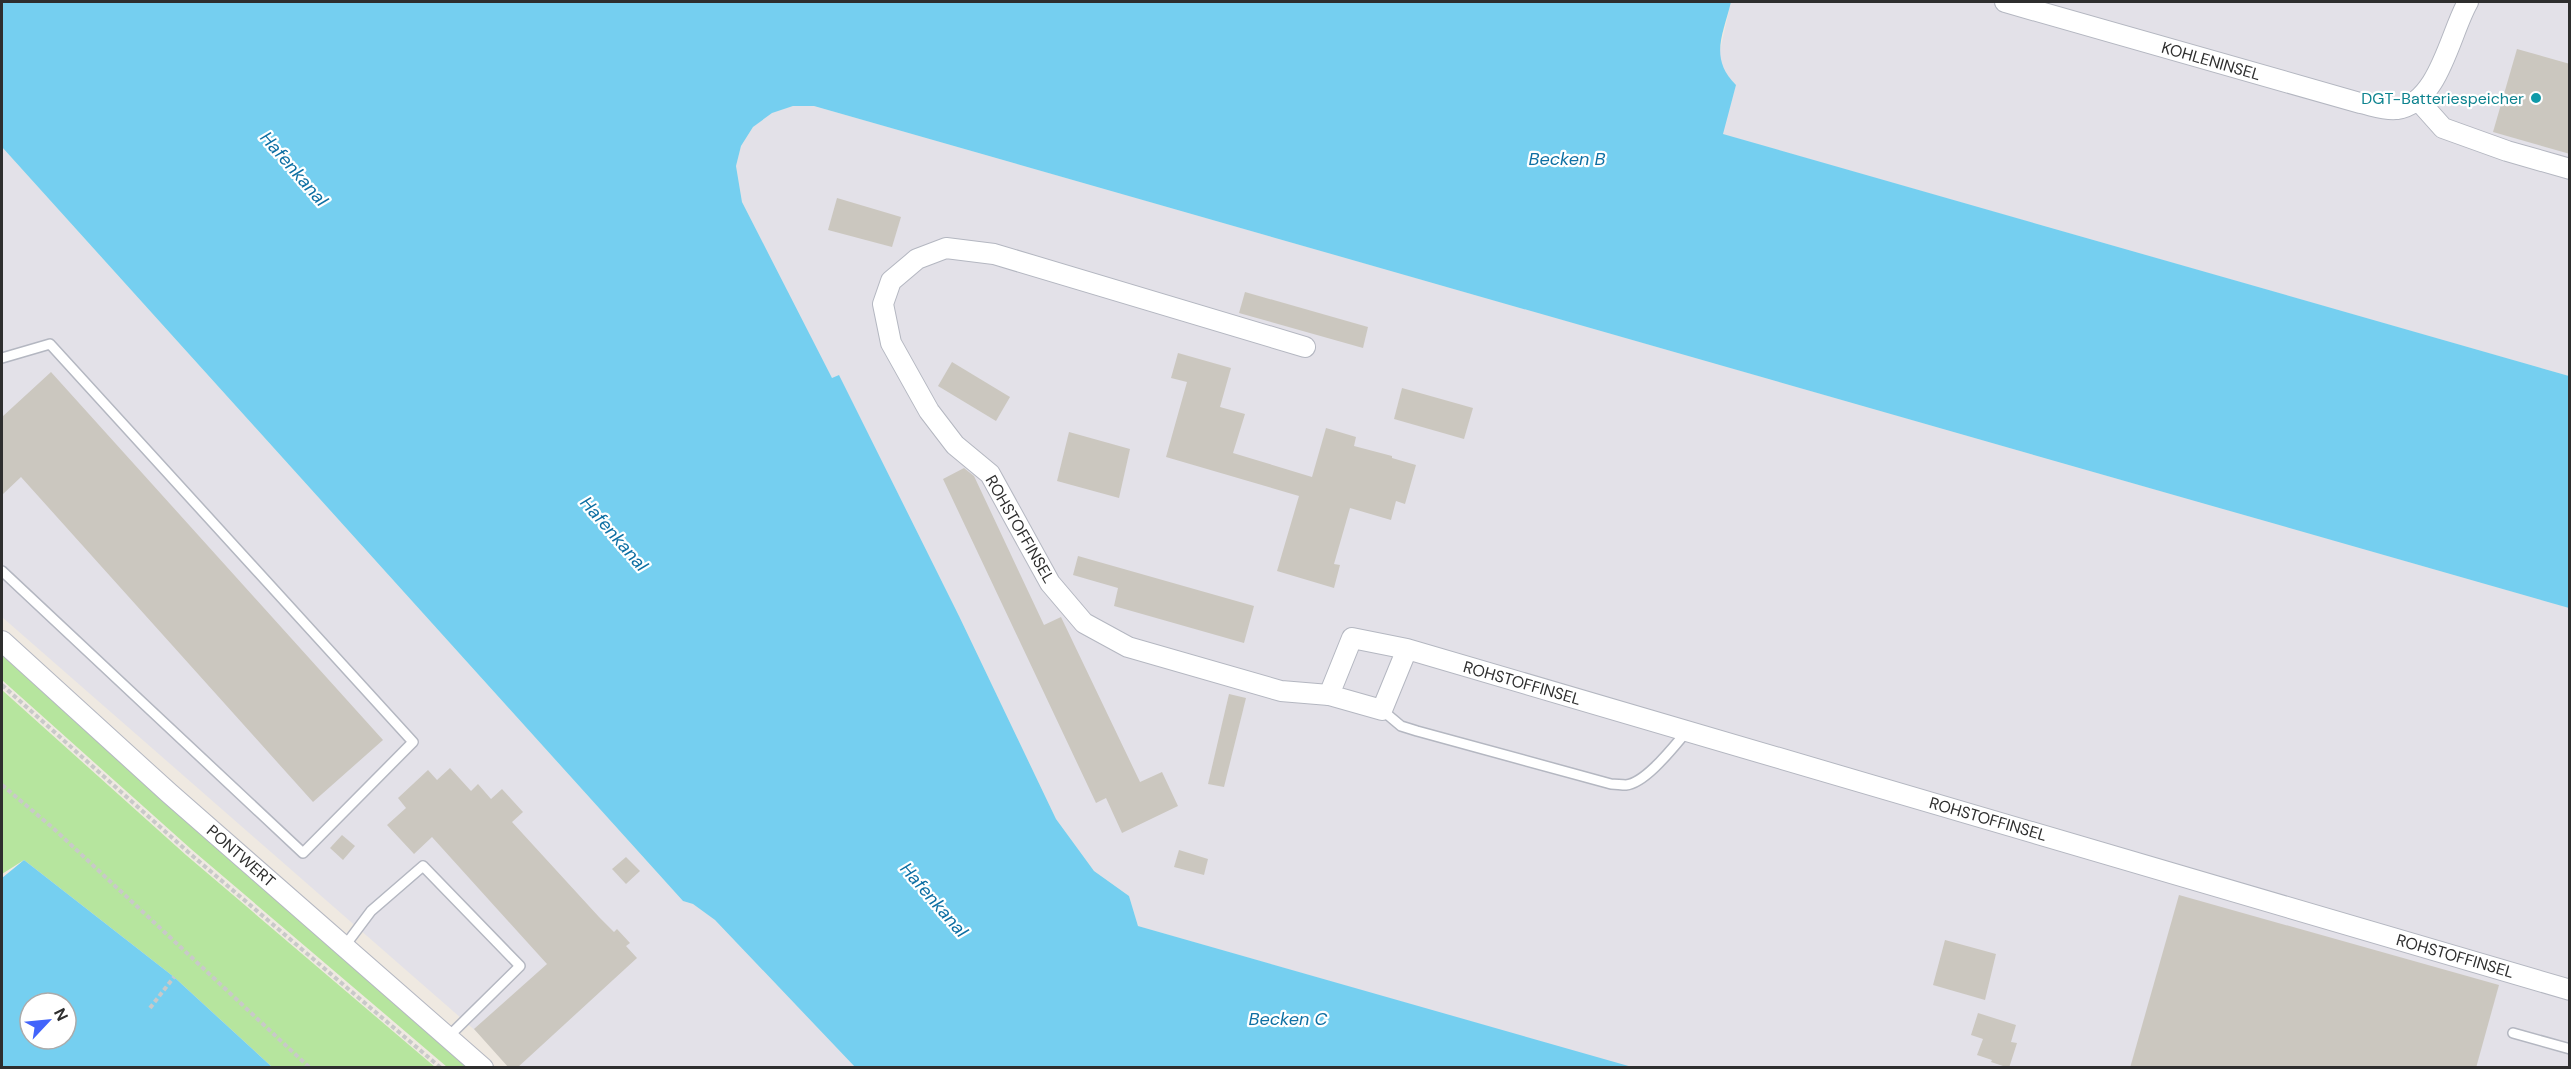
<svg xmlns="http://www.w3.org/2000/svg" width="2571" height="1069" viewBox="0 0 2571 1069" font-family="'DM Sans',sans-serif">
<rect width="100%" height="100%" fill="#efe9e1"/>
<g fill="#e3e1e8">
<path d="M1731,2h838v374l-847,-242 14,-49 -12,-12 -5,-18z"/>
<path d="M793,106h21l1755,502v459h-941l-490,-141 -9,-30 -35,-25 -38,-52 -97,-203 -120,-240 -7,3 -90,-177 -6,-36 5,-20 12,-19 19,-15z"/>
<path d="M2,147l681,754 10,3 22,16 140,147h-338l-515,-450z"/>
</g>
<g fill="#b6e59e">
<path d="M2,655l140,127 328,285h-23l-256,-218 -189,-169z"/>
<path d="M2,690l184,165 249,212h-163l-98,-90 -150,-117 -22,14z"/>
</g>
<g fill="#75cff0" fill-rule="evenodd">
<path d="M2,2h1729c-8,33 -22,56 5,83l-13,49 846,242v232l-1755,-502h-21l-21,7 -19,14 -12,19 -5,20 6,36 90,176 7,-3 120,241 97,203 38,52 35,25 9,30 494,141h-777l-140,-147 -22,-16 -10,-3 -681,-754z"/>
<path d="M24,860l150,117 98,90h-270v-189zM30,1003h36v36h-36z"/>
</g>
<g fill="#cbc7bf">
<path d="M2517,49l53,15v90l-77,-22z"/>
<path d="M837,198l64,19 -9,30 -64,-17z"/>
<path d="M1245,292l123,35 -5,21 -124,-35z"/>
<path d="M1178,353l53,15 -11,39 25,7 -12,39 79,24 14,-49 30,9 -2,9 38,10v2l24,7 -11,39 -9,-3 -5,19 -41,-12 -16,56 6,1 -6,23 -57,-17 22,-75 -133,-39 21,-75 -16,-4z"/>
<path d="M952,362l58,35 -14,24 -58,-35z"/>
<path d="M51,372l332,368 -70,62 -292,-325 -19,18v-78z"/>
<path d="M1402,388l71,20 -9,31 -70,-20z"/>
<path d="M1069,432l61,17 -11,49 -62,-17z"/>
<path d="M964,468l10,8 70,149 17,-8 79,165 22,-10 16,34 -56,27 -16,-35 -10,5 -153,-324z"/>
<path d="M1078,556l176,50 -10,37 -130,-37 4,-18 -45,-13z"/>
<path d="M1229,694l17,4 -22,89 -16,-3z"/>
<path d="M450,768l21,23 7,-7 13,15 11,-10 21,23 -11,10 87,95 15,15 3,-3 13,14 -4,3 11,12 -120,110h-8l-35,-39 73,-65 -115,-127 -18,17 -27,-29 19,-17 -8,-10 30,-28 9,10z"/>
<path d="M342,835l13,11 -12,14 -13,-12z"/>
<path d="M1179,850l29,9 -4,16 -30,-8z"/>
<path d="M626,857l14,14 -14,13 -14,-15z"/>
<path d="M2179,895l320,90 -23,83h-346z"/>
<path d="M1945,940l51,14 -11,46 -52,-15z"/>
<path d="M1978,1013l38,12 -5,17 6,1 -8,25 -18,-6 1,-2 -15,-5 6,-16 -12,-4z"/>
</g>
<g fill="none" stroke-linecap="round" stroke-linejoin="round">
<defs>
<g id="service">
<path d="M2,358l48,-14 363,398 -110,111 -301,-282"/>
<path d="M1382,710l19,16 16,5 194,53c5,0 10,1 15,1 20,-2 48,-39 61,-54"/>
<path d="M344,947l27,-36 52,-45 97,100 -72,71"/>
<path d="M2513,1033l57,16"/>
</g>
<g id="minor">
<path d="M2005,2l355,101c11,2 26,8 37,6 42,-6 53,-76 71,-107"/>
<path d="M2418,100l25,28 64,23 63,18"/>
<path d="M1305,347l-311,-93 -48,-6 -29,11 -26,22 -8,23 8,39 38,68 26,34 35,29 60,109 34,40 44,24 153,44 48,4"/>
<path d="M2,641l167,152 314,275"/>
<path d="M1407,649l-25,61 -53,-15 23,-57 55,11 1163,341"/>
</g>
</defs>
<use href="#service" stroke="#b4b7c1" stroke-width="12"/>
<use href="#minor" stroke="#b4b7c1" stroke-width="22"/>
<g stroke="#c9c9c9" stroke-width="4" stroke-dasharray="4.5 3" stroke-linecap="butt">
<path d="M2,685l186,167 253,216"/>
<path d="M2,785l51,43 257,240"/>
<path d="M150,1008l24,-31"/>
</g>
<use href="#service" stroke="#fff" stroke-width="9"/>
<use href="#minor" stroke="#fff" stroke-width="20"/>
</g>
<circle fill="#0f9aa8" stroke="#fff" stroke-width="2" cx="2536" cy="98" r="6"/>
<g text-anchor="middle" dominant-baseline="central" stroke-width="4.5" stroke-linejoin="round" paint-order="stroke">
<g font-size="16" fill="#2e2e2e" stroke="#fff">
<text transform="translate(2211 61) rotate(16)">KOHLENINSEL</text>
<text transform="translate(1020 529) rotate(60)">ROHSTOFFINSEL</text>
<text transform="translate(1522 683) rotate(16)">ROHSTOFFINSEL</text>
<text transform="translate(1988 819) rotate(16)">ROHSTOFFINSEL</text>
<text transform="translate(241 856) rotate(41)">PONTWERT</text>
<text transform="translate(2455 956) rotate(16)">ROHSTOFFINSEL</text>
</g>
<g font-size="16" fill="#0d838f" stroke="#fff" text-anchor="end">
<text x="2524" y="98">DGT-Batteriespeicher</text>
</g>
<g font-size="18" font-style="italic" fill="#0d6fa3" stroke="#fff">
<text x="1567" y="159">Becken B</text>
<text transform="translate(294 169) rotate(49)">Hafenkanal</text>
<text transform="translate(614 534) rotate(49)">Hafenkanal</text>
<text transform="translate(934 900) rotate(49)">Hafenkanal</text>
<text x="1288" y="1019">Becken C</text>
</g>
</g>
<rect width="2571" height="1069" fill="none" stroke="#2e2e2e" stroke-width="6"/>
<g transform="translate(48 1021) rotate(64)"><circle r="28" fill="#ffffff" stroke="#ababab" stroke-width="1.5"/>
<path d="M0-4.5L10 22L0 15L-10 22Z" fill="#4264fb"/>
<text y="-9" font-size="16" font-weight="bold" text-anchor="middle" fill="#2e2e2e">N</text>
</g>
</svg>
